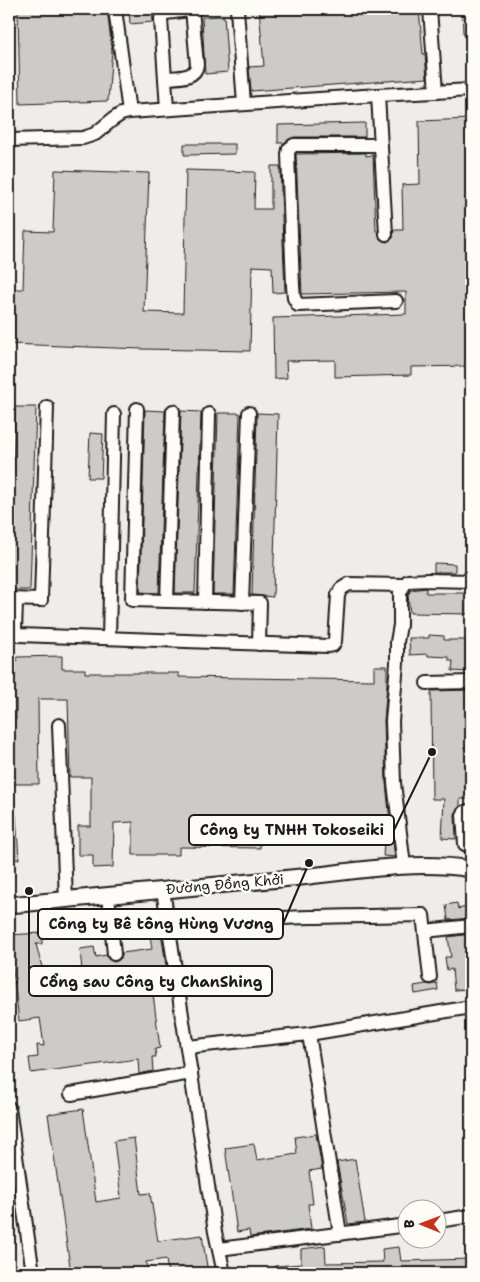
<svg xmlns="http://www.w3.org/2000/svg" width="480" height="1282" viewBox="0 0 480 1282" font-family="'Shantell Sans',sans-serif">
<rect width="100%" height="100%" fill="#fdfcf7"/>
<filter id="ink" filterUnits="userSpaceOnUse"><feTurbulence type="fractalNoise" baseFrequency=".02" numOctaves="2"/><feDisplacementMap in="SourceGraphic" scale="10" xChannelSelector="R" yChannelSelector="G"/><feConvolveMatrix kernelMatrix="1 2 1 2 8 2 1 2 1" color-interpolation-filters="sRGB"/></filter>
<g filter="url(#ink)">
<g fill="#eeede9" fill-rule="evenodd">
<path d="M9,9h462v854l-462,37z"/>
<path d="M395,871l76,3v399h-462v-363zM408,1210h30v30h-30z"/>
</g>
<g fill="#cccbc8" stroke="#1c1c1c">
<path d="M18,9h89l5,41 -4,51 -88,3z"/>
<path d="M129,9h23l1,13 -23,2z"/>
<path d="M259,9h160l4,45h2l2,24 -176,13 -2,-24 15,-1z"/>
<path d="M462,9h9v24h-8z"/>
<path d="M224,16l4,56 -23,2 -3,-57z"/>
<path d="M471,119v247l-60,1v8l-76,2v-17l-49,1 1,17 -13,1 -1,-61 133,-4v-22l-104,2 -6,-140 70,-1v3l7,-1 3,76h2l2,8 3,2 4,1 6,-4 1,-8h9l-1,-45 18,-1 -1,-63z"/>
<path d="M365,123v14h-71l-5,2 -5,4h-6v-18z"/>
<path d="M184,144h51v10l-51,1z"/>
<path d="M271,166h9l5,126 -12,1 -1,-26 -20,-1 -2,85 -108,-2 -133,-5v-55h14l2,-58 28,1 2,-62 94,3 -5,139 39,1 3,-143 69,2 -1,37h17z"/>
<path d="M15,407h21l-6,183h-21z"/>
<path d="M145,410l20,1 -6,182 -19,-1z"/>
<path d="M181,411l20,1 -6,181h-20z"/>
<path d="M218,413h22l-6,181h-21z"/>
<path d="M257,413l21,1 -5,183 -21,-2z"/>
<path d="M90,433l13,1 -2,44h-13z"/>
<path d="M434,563l21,1v8h-21z"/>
<path d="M426,588v5h45v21l-61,-1 -2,-18 3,-5z"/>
<path d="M429,635l15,1v4h27v32l-19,-1 1,-10h-4v-4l-21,-1v-2l-18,1 -1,-17h20z"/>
<path d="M62,656v13h23v4h94v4l195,3v-14h13v17l-3,38 2,62 3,29v16l-105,-1v3l-24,-1v19l-81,-1v8h-46v-33l-19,1 -1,44 -20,1v-13h-15v-29h13v-49h-21l-2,-78h-30l1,85h-30v-63l7,-1v-21h-7v-38h8v-4z"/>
<path d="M471,690v109h-11v7l-4,4 -1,5 1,24 -14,-1 2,-39h-12l-1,-108z"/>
<path d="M16,815l3,44 -10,1v-44z"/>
<path d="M384,842h9l2,15 -12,-1z"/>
<path d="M457,903l1,6 13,-3v12l-23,2 -2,-15z"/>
<path d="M159,919l11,73 -17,2 7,54 -5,1 1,8h-4l1,14 -14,3 -1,-15 -107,14 -2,-15 9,-1 -1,-12 7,1 -4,-28 -21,3 -10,-86 33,-2v11h-6l8,31 38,-4 -2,-22 14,-2 2,10 10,-2 2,4 6,3 5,-2 3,-3v-4l30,-4 -4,-28z"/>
<path d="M471,934v55l-17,1 -2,-21 -5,1 -2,-13h6l-3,-20z"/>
<path d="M437,983l1,7 -23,4 -1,-8 12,-2 5,1z"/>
<path d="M83,1109l13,93 25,-4 -7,-57 20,-3 7,56 9,-1 8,48 44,-6 6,38h-40l-2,-14 -20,3 2,11h-77l-23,-159z"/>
<path d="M316,1134l6,35 -13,2 4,33h-5l3,25 -61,8 -1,-7 -12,2 -12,-84 29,-4 3,16 40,-6 -2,-17z"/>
<path d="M355,1159l10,63 -17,2 -11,-62z"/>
<path d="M325,1246l1,17 57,-1 -1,-13 17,-2 2,14 70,-2v14h-196v-7l26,-2v-15z"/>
</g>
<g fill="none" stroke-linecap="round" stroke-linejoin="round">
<defs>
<g id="minor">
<path d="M115,9l14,103"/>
<path d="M237,9l7,95"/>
<path d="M430,9l6,83"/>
<path d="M165,78c12,-1 30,1 32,-13l-5,-56"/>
<path d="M378,95l8,139"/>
<path d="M167,109l-6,-90 1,-4 4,-2 30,-4"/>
<path d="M9,140l74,-2 12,-4 17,-14 9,-6 8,-2 249,-17 93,-5"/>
<path d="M381,145h-87l-5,4 -1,5 5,132 1,12 4,7 98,-4"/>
<path d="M137,409l-5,191 35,1"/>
<path d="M173,411l-6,190 93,2 -1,41"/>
<path d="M9,599l4,1 3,3 -1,28 4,4 309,11 5,-1 2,-4 3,-46 3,-6 8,-5 55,1"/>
<path d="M10,599l31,1 6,-193"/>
<path d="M205,602l4,-188"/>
<path d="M242,603l7,-190"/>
<path d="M109,638l5,-224"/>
<path d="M427,683l44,-1"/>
<path d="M59,725l7,175"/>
<path d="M471,810l-6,2 -2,3 2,29 6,3"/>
<path d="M404,866l-10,-83 -2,-62 5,-58v-21l3,-17v-32l4,-8 4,-4 20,-1 43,1"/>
<path d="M163,890l52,342 9,41"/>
<path d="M108,896l6,58"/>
<path d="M425,931l46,-5"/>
<path d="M170,932c18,-3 37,-8 57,-10 65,-6 130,-6 196,-7l7,62"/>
<path d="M309,1034l31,200"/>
<path d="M187,1047l122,-13 162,-27"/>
<path d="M71,1094l120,-21"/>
<path d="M9,1108l24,165"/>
<path d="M438,1221l33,-5"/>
<path d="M219,1249l189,-24"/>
</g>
<path id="major" d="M9,905c97,-9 194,-19 292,-28 56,-6 113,-17 170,-8"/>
</defs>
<use href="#minor" stroke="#1c1c1c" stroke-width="16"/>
<use href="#major" stroke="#1c1c1c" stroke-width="19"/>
<use href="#minor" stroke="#fdfcf7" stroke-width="12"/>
<use href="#major" stroke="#fdfcf7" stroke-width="15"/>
</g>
</g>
<g text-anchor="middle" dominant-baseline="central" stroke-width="5" stroke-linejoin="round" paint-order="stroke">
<g font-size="14" fill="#1c1c1c" stroke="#fdfcf7">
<text transform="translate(225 884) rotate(-5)">Đường Đồng Khởi</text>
</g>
</g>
<path fill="none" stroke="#1c1c1c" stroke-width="2" d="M432 752L394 830M309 863L283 924M29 891L29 981"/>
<g fill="#1c1c1c" stroke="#fdfcf7" stroke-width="2">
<circle cx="432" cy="752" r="5"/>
<circle cx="309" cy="863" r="5"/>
<circle cx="29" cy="891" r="5"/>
</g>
<g fill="#fdfcf7" stroke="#1c1c1c" stroke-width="2">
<rect x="189" y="815" width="205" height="30" rx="5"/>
<rect x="38" y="909" width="245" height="30" rx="5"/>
<rect x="29" y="966" width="243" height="30" rx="5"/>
</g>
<g font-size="15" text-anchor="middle" font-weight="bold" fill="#1c1c1c">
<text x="292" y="835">Công ty TNHH Tokoseiki</text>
<text x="161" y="929">Công ty Bê tông Hùng Vương</text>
<text x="151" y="987">Cổng sau Công ty ChanShing</text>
</g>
<rect width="480" height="1282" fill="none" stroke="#fdfcf7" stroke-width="30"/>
<rect x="15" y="15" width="450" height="1252" fill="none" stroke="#1c1c1c" stroke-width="2" filter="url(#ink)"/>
<g transform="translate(422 1224) rotate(271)"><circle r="24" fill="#fdfcf7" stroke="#a3a29f"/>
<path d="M0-4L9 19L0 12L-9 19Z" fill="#c8321e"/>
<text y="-8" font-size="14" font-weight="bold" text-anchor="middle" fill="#1c1c1c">B</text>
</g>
</svg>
